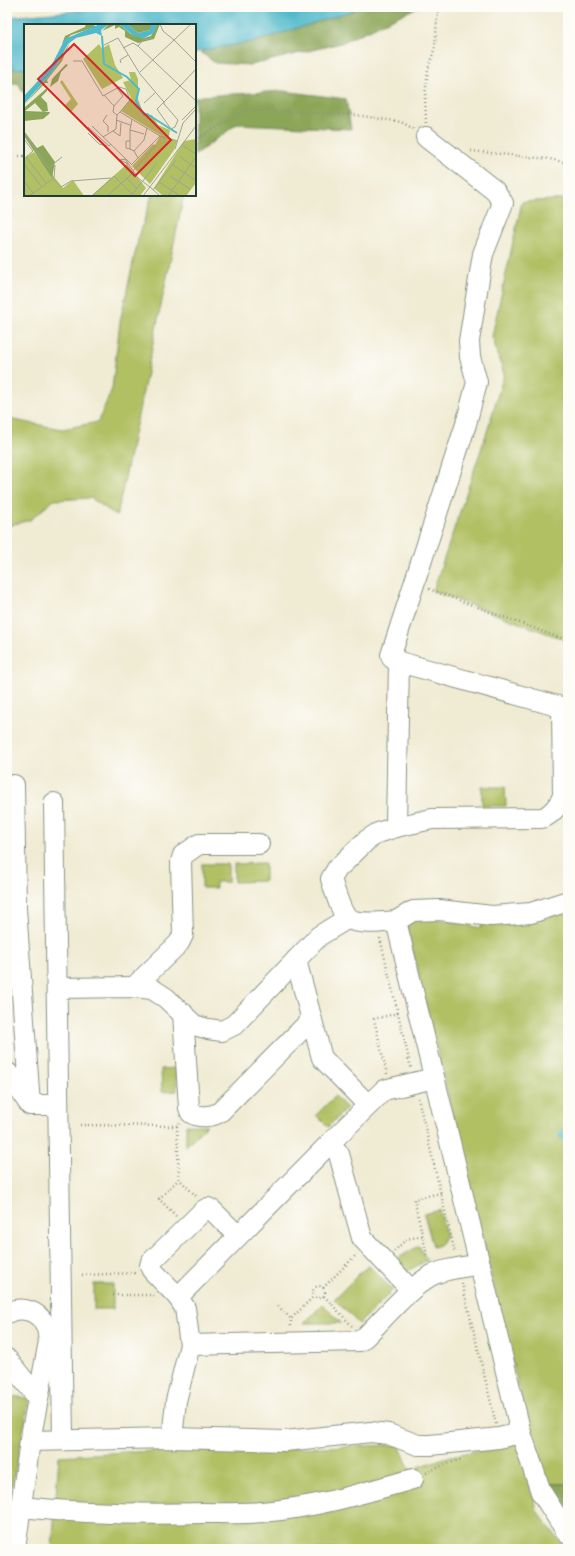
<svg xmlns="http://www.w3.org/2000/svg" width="575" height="1556" viewBox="0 0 575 1556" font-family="'Playpen Sans',sans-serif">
<rect width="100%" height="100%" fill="#fdfcf7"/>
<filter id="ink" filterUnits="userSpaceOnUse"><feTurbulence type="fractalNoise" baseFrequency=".025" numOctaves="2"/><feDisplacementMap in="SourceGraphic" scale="8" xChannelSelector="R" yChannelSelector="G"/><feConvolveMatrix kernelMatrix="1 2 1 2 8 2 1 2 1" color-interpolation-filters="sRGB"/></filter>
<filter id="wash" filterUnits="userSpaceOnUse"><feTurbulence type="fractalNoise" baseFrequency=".012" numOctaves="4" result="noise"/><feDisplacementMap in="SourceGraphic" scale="16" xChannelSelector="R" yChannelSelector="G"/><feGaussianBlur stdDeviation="0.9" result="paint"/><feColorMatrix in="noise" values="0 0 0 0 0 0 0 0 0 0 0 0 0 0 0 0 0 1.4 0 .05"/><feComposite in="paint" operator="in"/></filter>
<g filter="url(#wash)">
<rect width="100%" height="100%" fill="#f0ebd3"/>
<g fill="#b1c063" stroke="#687e4c">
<path d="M152,195h32l-67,321 -26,-18 -37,2 -24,20 -23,6 1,-107 54,10 36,-7 14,-33 8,-67 18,-82z"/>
<path d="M568,199v442l-135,-50 54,-159 17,-58 -12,-38 30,-134z"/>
<path d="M482,787h23l1,19h-24z"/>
<path d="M265,863v18l-31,1v-18z"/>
<path d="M202,864h26v18h-12v6h-14z"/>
<path d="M568,907v577h-18l-5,4 -5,-11 -134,-555 9,-8 66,14 2,-8z"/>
<path d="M176,1068l1,23 -15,1 -1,-23z"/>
<path d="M335,1096l12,12 -19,19 -12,-12z"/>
<path d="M186,1125h21l-21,21z"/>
<path d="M440,1210l6,25 -6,10 -7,2 -9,-33z"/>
<path d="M419,1246l8,14 -21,12 -8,-14z"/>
<path d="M368,1265l25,25 -34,34 -25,-25z"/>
<rect x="94" y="1284" width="19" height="25"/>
<path d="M323,1304l18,19h-37z"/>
<path d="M7,1396l23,2 -23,112z"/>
<path d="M521,1442l16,69 29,38h-514l7,-93 66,-4 274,-7 11,25 40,-14z"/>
</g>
<g fill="#8ca659" stroke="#567246">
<path d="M364,7h54l-77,36 -90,22 -36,-2 -16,-12 -4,2v-1l62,-11z"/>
<path d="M25,68v27l-7,-12 -11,2v-16z"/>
<path d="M283,91l63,8 5,30 -114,-5 -42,31v-57l7,-2z"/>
<path d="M550,1484h18v43l-17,-29z"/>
</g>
<path fill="#4fbacb" stroke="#377c80" d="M121,7h243l-107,34 -62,11v-27h-170v43l-18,1v-52z"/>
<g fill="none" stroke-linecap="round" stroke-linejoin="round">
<path stroke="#4fbacb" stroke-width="4" d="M568,1126l-8,10 8,4"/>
</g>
</g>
<g filter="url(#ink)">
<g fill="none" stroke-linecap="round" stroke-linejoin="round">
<defs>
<g id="minor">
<path d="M426,137l69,54 8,12 -20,51 -14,87 1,16 7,25 -11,42 -75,231 1,3 4,3 172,48"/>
<path d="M14,785l2,123 14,197h28"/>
<path d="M54,803l9,637"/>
<path d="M396,827l3,-165"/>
<path d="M568,901l-37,12 -39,3 -53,-6 -26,1 -17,10 125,512 20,59 27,42"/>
<path d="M396,921c-13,1 -36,4 -47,-2 -8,-5 -15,-31 -18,-40l6,-10 30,-29 11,-7 18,-6 36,-8 109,-1c9,-1 20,-15 22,-23l-1,-87"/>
<path d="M296,960l26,98 46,47"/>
<path d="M134,987l45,-44 4,-8 -2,-73 2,-7 16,-11h60"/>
<path d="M57,988l77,-1 18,2 14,9 28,27 14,4 14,2 12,-6 85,-89 29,-18"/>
<path d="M183,1013l6,95 2,5c8,5 21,4 29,-1l91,-92"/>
<path d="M7,1072l23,33"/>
<path d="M411,1290l-49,-52 -23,-84 -9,-11 54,-53 50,-12"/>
<path d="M178,1297l-26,-27 -2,-4 1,-4 53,-52 4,-2 4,2 26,26"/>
<path d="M7,1313c14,-7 31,-3 38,12 3,4 3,11 4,16l-19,100 -15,108"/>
<path d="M190,1345l-5,-37 -7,-11 152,-154"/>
<path d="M7,1359l31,39"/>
<path d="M172,1438l4,-37 14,-56 170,-4 6,-5c17,-17 50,-56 71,-63 13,-5 29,-6 43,-9"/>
<path d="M30,1441l142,-3 113,3 86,-9 17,2 30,11h12l69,-7 22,-5"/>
<path d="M20,1507c60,6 121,8 182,6 20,0 40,1 60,-1 52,-4 102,-19 151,-33"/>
</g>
</defs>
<use href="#minor" stroke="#889484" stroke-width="22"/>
<g stroke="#889484" stroke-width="2.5" stroke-dasharray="1 3" stroke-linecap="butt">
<path d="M426,123l-1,-27 3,-27 7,-22 3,-40"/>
<path d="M195,140l51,-30 110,5 45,7 13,7"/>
<path d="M471,151l78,8 19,4"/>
<path d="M7,156h18"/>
<path d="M429,589l139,52"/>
<path d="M380,938l31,130"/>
<path d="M387,1074l-13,-55 24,-6"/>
<path d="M418,1098l37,155"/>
<path d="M80,1125l97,1 3,-3"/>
<path d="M177,1126l2,53 17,17"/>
<path d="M176,1216l-17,-17 20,-20"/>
<path d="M394,1251l13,-12 16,-3"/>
<path d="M427,1255l-13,-56 27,-6"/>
<path d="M82,1275l53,-2"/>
<path d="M462,1283l34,141"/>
<circle cx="319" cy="1292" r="6"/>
<path d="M323,1288l34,-34"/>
<path d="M113,1295h41"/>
<path d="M324,1296l28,30"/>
<path d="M278,1306l13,13"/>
<path d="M291,1326v-7l23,-23"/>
<path d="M426,1473l20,-9 17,-5"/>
</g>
<use href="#minor" stroke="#fff" stroke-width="20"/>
</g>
</g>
<g transform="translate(24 24)">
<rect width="172" height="172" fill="#f0ebd3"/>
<path d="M75,20l3,5 7,-5 6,21 8,13 -21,11 -19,-30zM105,48h6l3,7v20l6,16h8l6,10 12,5 -1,6 -4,2 -44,-27 10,-13 -8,-16 8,-2zM38,56l16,24 -7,8 -6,-7 6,-6 -11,-17zM136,112l17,5 -3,9 -24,34 -18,-18 21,-22 2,1zM172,115v44l-10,13h-23l-9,-8 30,-47zM10,128l29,36 10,-8 11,16h-60v-38zM103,140l19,24 -6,8h-49z" fill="#b1c063"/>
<path d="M62,0h8l1,3 -24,8 -9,9 3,-8 20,-9zM85,0h10l12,10 13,4 7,-2 6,-12h3l-6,15 -16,4 -13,-6v-6l-6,-4 -4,2v-4l-13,6zM103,0h26l-3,6 -12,3zM46,18l-8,19 -15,19 1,3h-3l-21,22 30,-35zM42,40l2,1 -7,7 -3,9 -8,6 2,-8zM23,64v3l-6,6 6,6 1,8 -5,1 -8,-9 -10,8 25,1 -1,2 -6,5 -19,2v-13zM0,107l13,17 6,-3 12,17 -3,16 -28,-42z" fill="#8ca659"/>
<path d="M76,0h9l-8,6 1,6 -6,-3 -20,5 -8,6 -14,26 -30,34v-8l26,-28 15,-29zM95,0h8l11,9 12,-3 1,-5 6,-1 -3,9 -10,5 -10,-2z" fill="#4fbacb"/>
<path fill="none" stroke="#4fbacb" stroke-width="2" d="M78,12l2,28 23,13 12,12 -3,12 8,14 3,-1 30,19"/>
<path fill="none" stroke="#9ca593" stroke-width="1" d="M167,0l-17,16 22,22M80,21l14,-7 22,36 23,27 1,1v2l14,16 -3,7 -4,2 -14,-20 23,-23 16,-17M114,22l5,-6 9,-2M99,24l10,-5 5,3 58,55M49,37h9l21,35 16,-9 7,2 4,11 -10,12 40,24 18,5M97,39l-1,-3 8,-5M116,48l34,-32 -11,-9 -3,-7M93,64l6,8 -9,10 -1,6 4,3 3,-3M80,71l10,11M120,79l11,-10M83,91l-4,6 5,5v6M108,95l-2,11 14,4M92,96l14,5M158,96l14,-14M68,102l40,39M64,103l21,19 2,-2M106,106v19l4,2M89,107l7,5 1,-13M0,108l24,36 14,-11M64,109l11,11 8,2M79,113l13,-8 1,-14M0,115l9,12 -7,6 20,26M106,117h-4v7l4,1M158,121l14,9M151,125l8,-26 13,-14M155,132l17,12M114,134l-4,-7 10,-11 3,-12M0,140l17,22M104,140l-8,-4 5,-1 13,19 12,9M107,141l29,-29M149,141l23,16M109,147l23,-26M146,152l20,13M28,154l9,9 10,-6 40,-3M103,154l10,11M0,157l9,12M135,158l20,13M126,163l10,9M129,166l23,-30M5,172l25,-18 1,-13M68,172l22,-20 18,18M83,172l27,-24M107,172l26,-33M119,172l53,-70M144,172l28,-39"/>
<path fill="#d62828" fill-opacity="0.15" stroke="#d62828" stroke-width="2" d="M50,20l97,96 -36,36 -97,-97z"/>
<rect width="172" height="172" fill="none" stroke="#1f3d34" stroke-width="2"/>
</g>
<rect width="575" height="1556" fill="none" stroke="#fdfcf7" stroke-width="24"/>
</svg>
